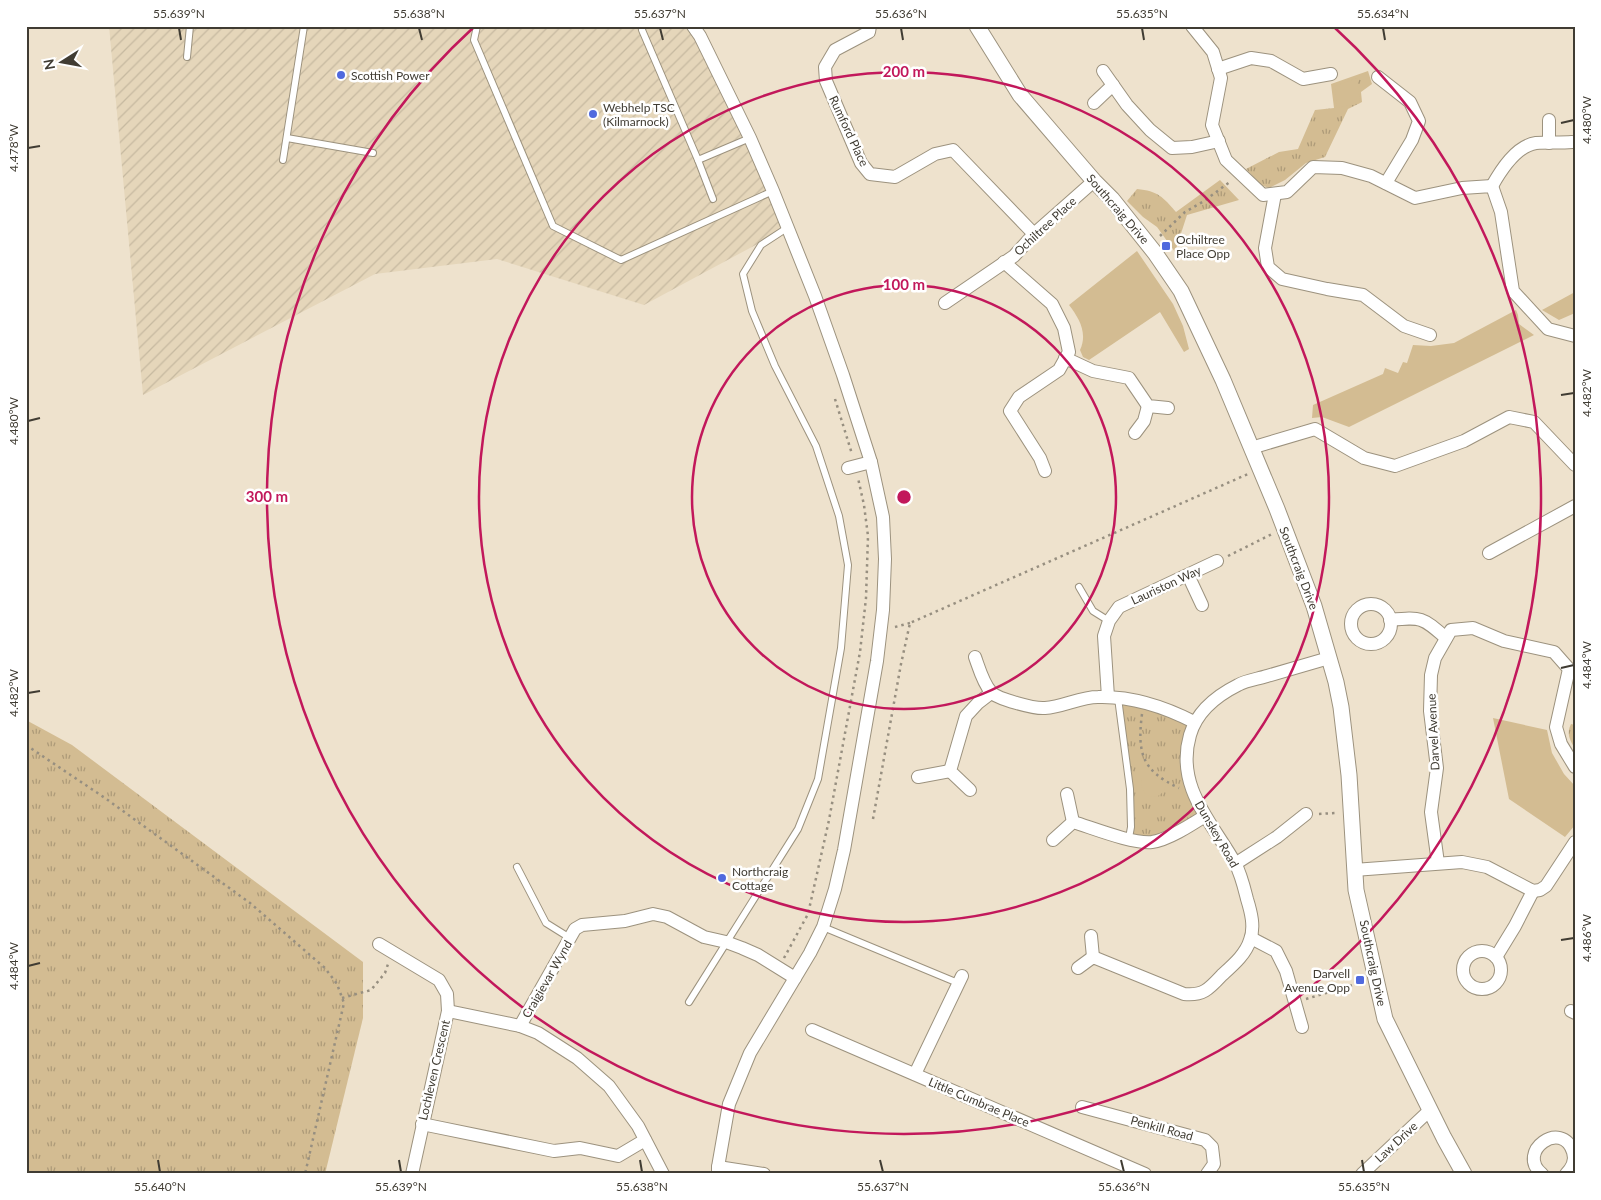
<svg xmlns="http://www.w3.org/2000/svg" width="1601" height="1200" viewBox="0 0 1601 1200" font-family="Lato,sans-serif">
<defs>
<pattern id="industrial-furrows" width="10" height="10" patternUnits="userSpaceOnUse" patternTransform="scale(1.25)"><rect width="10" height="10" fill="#e5d6ba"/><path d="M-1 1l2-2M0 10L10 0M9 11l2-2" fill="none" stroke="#c6b9a0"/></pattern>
<pattern id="grass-tufts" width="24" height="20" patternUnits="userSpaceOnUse" patternTransform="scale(1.25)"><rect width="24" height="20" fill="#d3bc92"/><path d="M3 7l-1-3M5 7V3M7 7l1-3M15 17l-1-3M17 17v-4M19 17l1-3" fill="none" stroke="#ad9a78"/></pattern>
</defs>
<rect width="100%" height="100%" fill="#eee2cd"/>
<path fill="url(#industrial-furrows)" d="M109,26h576l15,10 87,192 -143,77 -147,-46 -122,15 -232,121z"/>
<g fill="url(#grass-tufts)">
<path d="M1368,71l4,13 -11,8 1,10 -14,7 -23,48 -19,6 -21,17 -16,8 -8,-3 -15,-16 33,-17 19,-3 17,-39 19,-2 -3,-24z"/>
<path d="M1220,180l19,20 -52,15 -12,37 -18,-25 -14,-10 -16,-16 10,-12c21,2 26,8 39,23z"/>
<path d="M1120,700l72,24 -7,22 17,69 -37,21h-34z"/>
<path d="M26,720l46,25 291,217v56l-38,156h-299z"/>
<path d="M1571,724l4,1v24c-5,-9 -9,-15 -4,-25z"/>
</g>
<g fill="#d3bc92">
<path d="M1357,78l3,25 -23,5 -2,-22z"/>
<path d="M1137,251l36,53 10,22 6,23 -5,3 -24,-40 -71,48 -6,-3 -3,-7c8,-17 -1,-32 -11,-45z"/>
<path d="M1575,292v21l-16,7 -17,-10z"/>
<path d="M1516,310l2,5 1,9 15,11 -185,92 -27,-10 -10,1 1,-13 70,-31 2,-6 13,5 5,-11 4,1 6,-18 18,1 23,-3z"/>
<path d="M1493,718l54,12 5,23 12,21 11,12v39l-10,12 -56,-38z"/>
<path d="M1150,773l16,11c-4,21 -29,15 -24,-7z"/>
</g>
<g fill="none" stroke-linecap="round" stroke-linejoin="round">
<defs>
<g id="service">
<path d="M477,26l-3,14 79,186 68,34 152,-69"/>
<path d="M642,30l56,130"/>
<path d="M187,57l3,-31"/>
<path d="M287,138l86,15"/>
<path d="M283,160l21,-134"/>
<path d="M713,199l-15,-39 52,-22"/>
<path d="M1079,587l14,24 16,10"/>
<path d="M1118,698l12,91 1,38 -2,11"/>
<path d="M517,867l29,56 24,15"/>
<path d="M823,927l135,56"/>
<path d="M689,1002l109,-173 20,-50 23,-131 7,-83 -9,-49 -23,-70 -41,-80 -23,-55 -9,-37 18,-29 26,-17"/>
</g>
<g id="minor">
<path d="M693,26l7,10 50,102 23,53 42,105 28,79 28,87 12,55 2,42 -2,51 -6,51 -33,189 -9,39 -12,38 -13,26 -60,100 -21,51 -11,63v7"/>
<path d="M870,26l-1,6 -34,18 -10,17 1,14 35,82 9,11 25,3 40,-23 18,-4 81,84"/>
<path d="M1192,26l21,26 8,26 -9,47 14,35 37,35 24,-3 26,-25 29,1 29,8 44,22 47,-10 30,-2 9,26 12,79 35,38 27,7"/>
<path d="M1218,69l33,-11 20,3 32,18 28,-5"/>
<path d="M1103,71l24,34 23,25 22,18 20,-1 27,-6"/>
<path d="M1378,77l32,25 9,19 -7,19 -26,43"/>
<path d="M1094,103l19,-18"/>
<path d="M1549,120v23"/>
<path d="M1492,186c9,-16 24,-40 44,-43 12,-1 24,0 36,-1"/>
<path d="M1275,194l-10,54 3,19 14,12 45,10 36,6 41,31 26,9"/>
<path d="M1004,262l48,42 12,24 5,24 -10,18 -40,27 -9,14 30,47 5,13"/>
<path d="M945,303l69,-47 20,-22 60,-53"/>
<path d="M1065,358l28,13 36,7 19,28 20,2"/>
<path d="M1135,433l9,-12 4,-15"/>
<path d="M1251,448l64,-19 49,29 31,8 69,-25 45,-24 25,5 41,43"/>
<path d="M848,468l23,-6"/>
<path d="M1489,553l86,-47"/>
<path d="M1188,575l14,30"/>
<circle cx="1371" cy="624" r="20"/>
<path d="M1390,620c32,-3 32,-3 56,18"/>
<path d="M975,657c4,11 8,26 16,35 6,7 44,17 54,16 18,-1 35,-11 53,-11 33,-1 67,10 96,25"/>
<path d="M1108,697l-4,-61 5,-15 10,-14 98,-46"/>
<path d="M918,777l32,-6"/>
<path d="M970,790l-20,-19 16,-55 12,-13 13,-10"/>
<path d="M1067,794l6,28"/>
<path d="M1053,840l20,-18c20,6 59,22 79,20 16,-2 39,-17 53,-26"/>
<path d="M1438,863l-7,-51 6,-44 -7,-57 1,-36 4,-17 16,-28 22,-2 31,13 50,11 15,17 -13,58 5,17 14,23"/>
<path d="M1235,864l42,-27 29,-23"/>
<path d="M1354,870l108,-8 25,5 46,24 7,-1 6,-4 29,-44"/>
<path d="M1091,936l2,21"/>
<path d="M1251,938l25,13 10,20 16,56"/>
<path d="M379,944l60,36 8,14 1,17"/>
<circle cx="1482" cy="970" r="19"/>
<path d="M1496,957l19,-31 18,-35"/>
<path d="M1078,968l15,-11 91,37c19,2 25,-5 38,-19 11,-10 24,-21 28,-35 5,-13 1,-28 -3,-41 -3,-12 -6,-25 -12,-36 -23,-41 -60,-76 -45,-128 7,-24 26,-39 48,-50 9,-5 20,-6 29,-9 21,-6 41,-12 62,-18"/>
<path d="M1571,1011l4,2"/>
<path d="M520,1026l55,-97 7,-4 43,-4 28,-7 14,3 37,20 22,5 16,6 16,7 37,23"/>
<path d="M812,1030l333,144"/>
<path d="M915,1074l47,-98"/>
<path d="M1082,1107l123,33 7,7 2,17 -7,10"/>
<path d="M422,1124l132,27 26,-3 38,8 27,-16"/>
<path d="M718,1167l46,7"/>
<path d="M412,1174l36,-163 72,15 18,7 39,25 32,28 29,40 25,48"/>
<path d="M1362,1174l68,-64"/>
<path d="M1542,1174c-27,-22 20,-56 31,-22 3,9 -1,16 -7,22"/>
</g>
<path id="tertiary" d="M977,26l43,69 74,86 18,18 43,54 26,38 42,89 54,129 37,97 22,76 5,25 8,68 7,115 29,129 59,119 20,36"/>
</defs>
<use href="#service" stroke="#9c927e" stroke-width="8"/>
<use href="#minor" stroke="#9c927e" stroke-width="14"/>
<use href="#tertiary" stroke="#9c927e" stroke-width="17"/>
<g stroke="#978f80" stroke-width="2.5" stroke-dasharray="2.5 4" stroke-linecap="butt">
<path d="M1160,236l25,-24 19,-11 27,-20"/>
<path d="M835,399l17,55"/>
<path d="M1228,556l44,-22"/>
<path d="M895,627l15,-4"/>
<path d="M1142,714c-5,39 0,57 37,74"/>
<path d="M26,745l79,53 145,105 75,65 12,16 7,19 -39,171"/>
<path d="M1319,814l17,-1"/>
<path d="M873,819l28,-155 9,-41 338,-149"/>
<path d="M784,958l24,-44 21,-94 31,-168 6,-54 2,-62 -4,-31 -6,-27"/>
<path d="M342,998l29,-8 14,-17 3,-9"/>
<path d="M1306,999l57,-17"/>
</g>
<use href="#service" stroke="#fff" stroke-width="6"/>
<use href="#minor" stroke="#fff" stroke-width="12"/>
<use href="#tertiary" stroke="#fff" stroke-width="15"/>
</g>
<path fill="none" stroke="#403c33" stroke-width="2" d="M179,28l2,12M419,28l3,12M660,28l3,12M901,28l2,12M1142,28l2,12M1383,28l2,12M1561,123l13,-3M28,148l12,-2M1561,395l13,-2M28,421l12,-3M1561,668l13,-3M28,693l12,-2M1561,940l13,-2M28,966l12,-3M158,1160l2,12M399,1160l2,12M640,1160l2,12M880,1160l3,12M1121,1160l3,12M1362,1160l2,12"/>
<g fill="none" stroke="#c2185b" stroke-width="2.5">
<circle cx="904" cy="497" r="212"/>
<circle cx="904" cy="497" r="425"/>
<path d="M1334 27A637 637 0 1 1 474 27"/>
</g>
<g fill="#5069de" stroke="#fff" stroke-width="2">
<circle cx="341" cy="75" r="5"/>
<circle cx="593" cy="114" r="5"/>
<rect x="1161" y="241" width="10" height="10" rx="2.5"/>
<circle cx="722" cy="878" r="5"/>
<rect x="1355" y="975" width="10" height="10" rx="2.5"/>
</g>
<g text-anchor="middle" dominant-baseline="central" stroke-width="5" stroke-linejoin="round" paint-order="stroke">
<g font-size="12" fill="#403c33" stroke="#fff" text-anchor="start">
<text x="351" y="75">Scottish Power</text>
<text x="603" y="107">Webhelp TSC<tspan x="603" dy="14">(Kilmarnock)</tspan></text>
<text x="1176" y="239">Ochiltree<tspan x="1176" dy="14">Place Opp</tspan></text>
<text x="732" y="871">Northcraig<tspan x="732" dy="14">Cottage</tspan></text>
<text x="1350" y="973" text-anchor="end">Darvell<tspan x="1350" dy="14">Avenue Opp</tspan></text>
</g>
<g font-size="12" fill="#403c33" stroke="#fff">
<text transform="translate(849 131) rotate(65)">Rumford Place</text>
<text transform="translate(1118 209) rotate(49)">Southcraig Drive</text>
<text transform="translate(1045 226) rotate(-43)">Ochiltree Place</text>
<text transform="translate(1299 568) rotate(69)">Southcraig Drive</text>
<text transform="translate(1166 585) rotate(-25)">Lauriston Way</text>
<text transform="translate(1433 732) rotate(-93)">Darvel Avenue</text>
<text transform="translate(1217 834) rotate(60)">Dunskey Road</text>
<text transform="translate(1373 963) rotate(78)">Southcraig Drive</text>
<text transform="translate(547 979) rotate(-60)">Craigievar Wynd</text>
<text transform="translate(434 1070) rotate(-77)">Lochleven Crescent</text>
<text transform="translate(979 1102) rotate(23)">Little Cumbrae Place</text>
<text transform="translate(1162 1128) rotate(15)">Penkill Road</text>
<text transform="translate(1396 1142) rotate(-43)">Law Drive</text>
</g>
</g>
<circle cx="904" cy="497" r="8" fill="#c2185b" stroke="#fff" stroke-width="2.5"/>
<g font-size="15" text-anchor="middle" font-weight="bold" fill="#c2185b" stroke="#fff" stroke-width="5" stroke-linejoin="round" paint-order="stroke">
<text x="904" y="77">200 m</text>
<text x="904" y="290">100 m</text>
<text x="267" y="502">300 m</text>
</g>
<rect width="1601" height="1200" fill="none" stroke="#ffffff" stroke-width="55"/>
<g transform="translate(62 62) rotate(259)" stroke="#ffffff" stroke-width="4" paint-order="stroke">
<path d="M0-4L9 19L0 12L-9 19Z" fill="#403c33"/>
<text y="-8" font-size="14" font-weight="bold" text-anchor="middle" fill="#403c33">N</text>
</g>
<rect x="28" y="28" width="1546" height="1144" fill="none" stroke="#403c33" stroke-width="2"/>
<g font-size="12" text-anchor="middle" fill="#403c33">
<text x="179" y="18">55.639°N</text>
<text x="419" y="18">55.638°N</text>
<text x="660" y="18">55.637°N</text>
<text x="901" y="18">55.636°N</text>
<text x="1142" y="18">55.635°N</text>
<text x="1383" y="18">55.634°N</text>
<text transform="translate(1587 120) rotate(-90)" y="4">4.480°W</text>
<text transform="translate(14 148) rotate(-90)" y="4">4.478°W</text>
<text transform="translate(1587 393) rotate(-90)" y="4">4.482°W</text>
<text transform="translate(14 421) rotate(-90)" y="4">4.480°W</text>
<text transform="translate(1587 665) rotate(-90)" y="4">4.484°W</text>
<text transform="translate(14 693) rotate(-90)" y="4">4.482°W</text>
<text transform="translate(1587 938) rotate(-90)" y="4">4.486°W</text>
<text transform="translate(14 966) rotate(-90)" y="4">4.484°W</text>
<text x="160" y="1191">55.640°N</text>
<text x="401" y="1191">55.639°N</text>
<text x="642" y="1191">55.638°N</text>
<text x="883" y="1191">55.637°N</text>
<text x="1124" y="1191">55.636°N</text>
<text x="1364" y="1191">55.635°N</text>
</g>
</svg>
